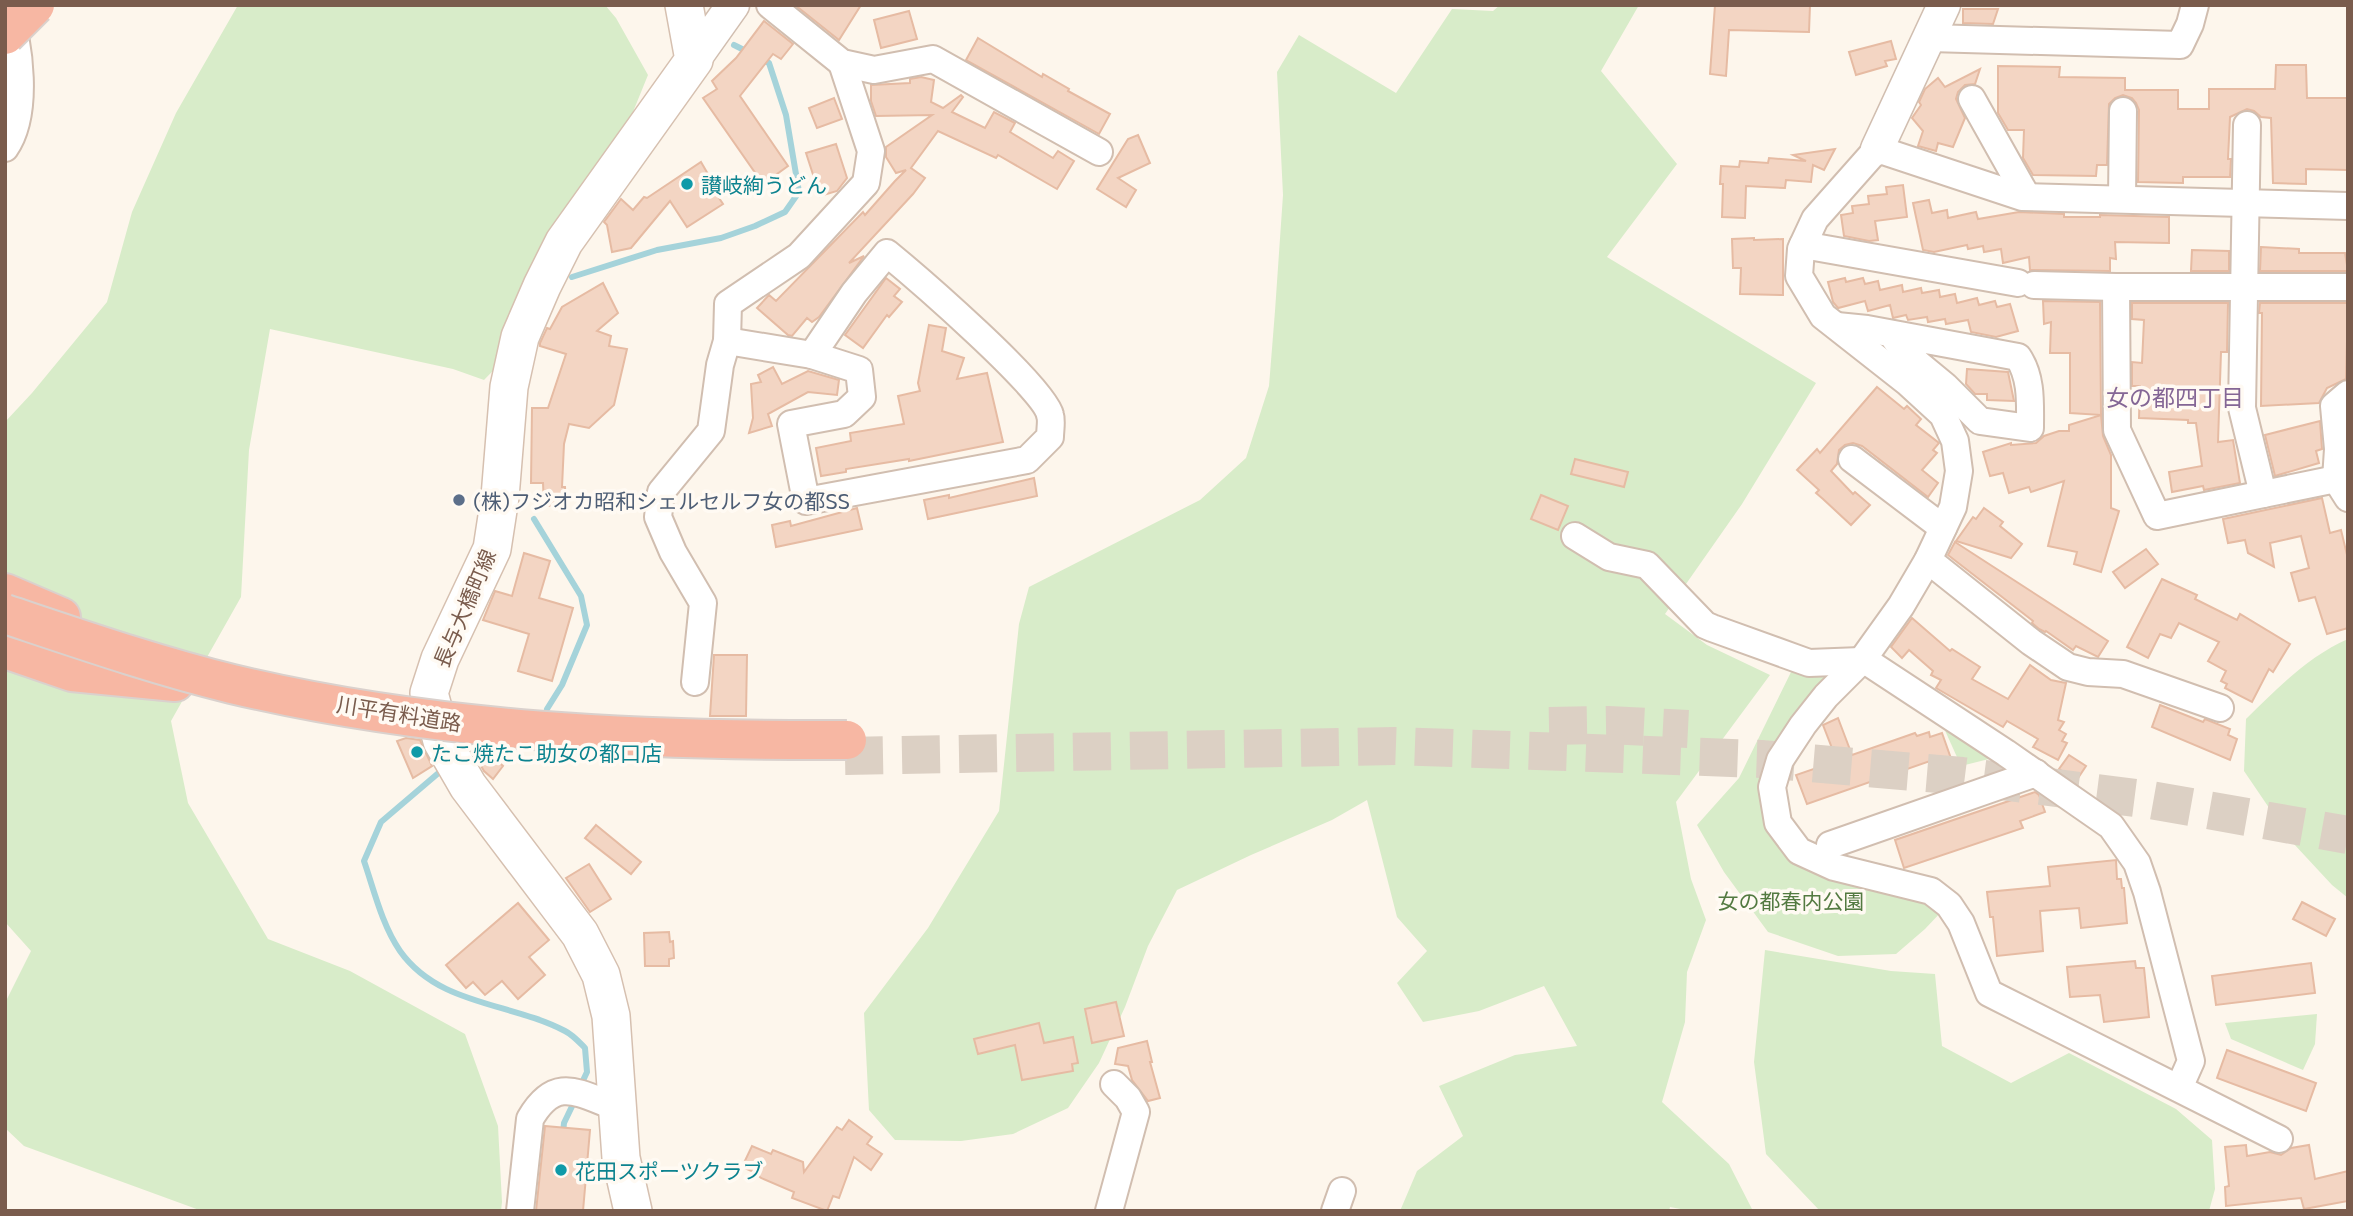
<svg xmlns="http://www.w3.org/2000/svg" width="2353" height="1216" viewBox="0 0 2353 1216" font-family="Commissioner,'Noto Sans JP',sans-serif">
<rect width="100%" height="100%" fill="#fdf6ec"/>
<g fill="#d8ecc9">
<path d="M238,5h367l11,13 32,57 -33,81 -94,186 -37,38 -31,-11 -183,-40 -21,121 -8,147 -70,124 17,82 80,136 82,32 115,63 33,92 4,76 -1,9h-299l-178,-65 -19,-18v-125l26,-52 -26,-29v-500l27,-29 75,-91 25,-90 44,-99z"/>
<path d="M1500,5h139l-38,66 76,93 -70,93 209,126 -74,121 -77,110 42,31 63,30 -94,127 15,77 15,41 -19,52 -2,50 -23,80 67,62 24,47h-62l-21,-4 -1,4h-269l17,-40 46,-35 -24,-50 76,-31 62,-9 -33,-60 -65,25 -56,11 -26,-39 30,-32 -30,-34 -30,-117 -35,20 -81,35 -74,35 -29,56 -23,61 -26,56 -31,45 -55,26 -52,7 -66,-1 -26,-30 -5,-97 64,-85 71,-117 20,-187 10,-37 171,-87 46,-42 23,-72 6,-75 8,-116 -6,-123 22,-37 97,58 56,-84 41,2z"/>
<path d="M2348,639v259l-16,-13 -39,-42 -49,-72 2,-52c31,-30 61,-62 102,-80z"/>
<path d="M1793,668l45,3 -61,72 14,113 139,46 13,8 -18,19 -29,25 -58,2 -70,-24 -44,-60 -27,-47 42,-47z"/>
<path d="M1943,726l54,31 -36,9z"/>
<path d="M1765,950l126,21 44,3 7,72 69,37 58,-30 107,56 36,31 3,49 -6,22h-389l-54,-57 -12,-92z"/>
<path d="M2317,1014l-2,30 -12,26 -72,-31 -6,-16z"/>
</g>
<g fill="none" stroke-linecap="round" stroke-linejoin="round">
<g stroke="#a5d3da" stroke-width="6">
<path d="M734,45l14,7"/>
<path d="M572,277l85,-27 64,-12 34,-12 30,-14 14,-20 -13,-77 -17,-52 -8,-4"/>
<path d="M534,519l47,77 6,29 -25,60 -15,24"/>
<path d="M442,770l-61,52 -17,39c10,29 18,64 36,90 39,55 110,51 165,80 8,4 14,11 20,17l2,24 -7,15"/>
<path d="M563,1133l1,-10 12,-25"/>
</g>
</g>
<g fill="#f3d5c3" stroke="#e6bba3" stroke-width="2">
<path d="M795,5h66l-22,35z"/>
<path d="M1715,5h95l-1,27 -80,-2 -3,46 -16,-2z"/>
<path d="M1963,9h35l-5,15 -30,-1z"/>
<path d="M909,11l8,28 -36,9 -7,-28z"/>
<path d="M764,21l29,23 -12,15 -8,-5 -33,42 48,70 -25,18 -60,-86 14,-9 -5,-8 24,-23z"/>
<path d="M978,38l64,39 1,-3 26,15 -1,2 42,23 -11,20 -133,-74z"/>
<path d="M1891,41l5,18 -11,2 2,5 -31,9 -7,-23z"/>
<path d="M2276,65h30l1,33h41v72l-42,-1v15l-33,-1 -2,-65 -10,-1 -7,-6 -7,-2 -17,8 -2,42h3l-1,18h-47v6l-45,-1 1,-72 -3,-7 -4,-5 -9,-3 -8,3 -6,6 -2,61h-10l-1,11 -63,-1 -10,-17 1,-28h-16l-10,-17v-47l62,1 -1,10 66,1v12h53v19h31v-20h66z"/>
<path d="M1980,69l-5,15 -10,1 -7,7 -2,7 9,19 -12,29 -15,-4 -2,8 -18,-5 5,-15 -11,-13 9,-13 -2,-3 6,-13 13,-11 7,9z"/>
<path d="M921,77l13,3 -3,22 12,6 18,-13 2,2 -11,15 33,16 9,-16 21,11 -5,9 43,26 5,-7 16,10 -17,28 -59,-34 -2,3 -58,-27 -27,37 14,10 -12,16 -64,69 15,-7 -45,61 -7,5 -5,-4 -15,18 -4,-1 -31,-27 12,-13 7,6 87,-89 2,3 30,-34 11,-11 -10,3 -10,-16v-10l46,-32 -56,1 -5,-15v-16l39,-2v-4z"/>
<path d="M834,98l8,21 -25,9 -8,-20z"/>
<path d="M1138,135l12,28 -32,15 18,12 -10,17 -29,-18 31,-50z"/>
<path d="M836,144l11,34 -10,13 -17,5 -14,-43z"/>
<path d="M1835,149l-11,21 -11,-5 -2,17 -25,-2 -1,8 -39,-2 -1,32 -23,-1 1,-33h-3l1,-18 18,1 1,-6 28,2 1,-5 37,3 -13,-6z"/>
<path d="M701,162l11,19 -3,2 14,21 -36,23 -17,-26 -39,47 -19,4 -5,-27 -3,-3 17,-23 12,11 11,-13 3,1z"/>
<path d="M1903,185l4,32 -32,4 3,19 -9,1 -25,-5 -3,-21 12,-2 -1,-7 17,-2 -1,-8 19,-2 -1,-7z"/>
<path d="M1929,200l3,13 15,-3 1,8 28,-6 2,7 41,-7 45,2v3h36v-2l69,2v26l-54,-1 1,17 -6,-1v13l-80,-1 -1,-13 -26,6 -2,-14 -17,3 -1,-6 -15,3 -1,-4 -33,7 -11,-2 -10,-47z"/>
<path d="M1754,238v2l29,-1v56l-43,-1 1,-26h-8l-1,-29z"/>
<path d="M2261,247l38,2v4h46l3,18h-88z"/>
<path d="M2192,250l37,1v20h-38z"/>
<path d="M886,278l14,11 -6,7 8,6 -13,15 -2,-2 -24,33 -18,-13z"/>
<path d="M1845,278l1,4 17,-4 2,6 13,-3 2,9 22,-5 1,7 18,-4 1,5 17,-3 1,7 15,-3 2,9 20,-5 2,7 16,-4 2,6 13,-3 8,27 -22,6 -25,-5 -3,-12 -22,4 -1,-5 -17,3 -1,-5 -19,3 -2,-5 -13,3 -3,-13 -22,6 -3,-10 -27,7 -5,-6 -5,-20z"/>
<path d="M603,283l15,30 -21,18 14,5 -2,10 18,3 -13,56 -25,23 -20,-4 -5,20 -2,43h3l1,18 -22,1 -1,-23h-12l1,-75h16l18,-54 -26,-8v-3l7,-15 3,1 12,-22z"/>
<path d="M2043,301l57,1 1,113 -31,-2v-60h-20l1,-31 -7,2z"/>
<path d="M2132,303h96l-1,49h-6l-3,90 15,-2 7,43 -36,7 -1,-4 -31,6 -3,-20 33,-6 -6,-43h-8v-3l-49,-2 1,-32h-8v-24l10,1 2,-43 -12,-1z"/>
<path d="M2260,303h88l-2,76 -19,9 -8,15 -58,3 1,-93h-3z"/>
<path d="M929,325l17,3 -4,23 22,7 -7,21 30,-6 16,69 -94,19v-2l-63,10v3l-25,4 -5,-28 35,-7 -1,-8 54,-9 -6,-28 22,-5 -2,-8z"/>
<path d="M773,367l9,17 26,-13 31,9 -2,15 -29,-3 -40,22 4,12 -23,7 4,-15 -2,-34 10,-2 -3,-7z"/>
<path d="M1967,369l41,3 6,29 -27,-1v-6h-12l-9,-10z"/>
<path d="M1877,387l27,22 3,-3 14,13 -5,6 23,18 -6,7 4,3 -15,17 16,13 -10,14 -66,-51 -9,-3 -8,2 -6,5 -2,14 -6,7 22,23 2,-2 15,13 -19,20 -28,-26 -7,-6 3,-3 -22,-20 20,-21 3,4z"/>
<path d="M2101,415l2,21 8,19v53l8,3 -18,61 -27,-8 3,-12 -29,-6 16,-65 -33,11 -2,-5 -20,6 -6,-20 -13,3 -7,-24 28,-9v2l25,-2 8,-7 15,-5h10v-6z"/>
<path d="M2320,421l2,28 -6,2 3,12 -44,13 -10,-41z"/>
<path d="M1575,459l53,13 -4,15 -53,-13z"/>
<path d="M1034,478l3,18 -109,23 -4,-19 25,-5v3z"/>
<path d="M1541,495l27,11 -10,24 -27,-11z"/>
<path d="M2322,498l8,35 11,-3 7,29v69l-21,6 -12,-37 -16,4 -8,-28 18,-5 -8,-32 -31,7 4,24 -26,-14 -3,-13 -17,3 -5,-24z"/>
<path d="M857,508l5,21 -86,18 -4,-22 18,-4 1,5z"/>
<path d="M1984,508l19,14 -3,4 22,18 -11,14 -55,-17 17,-24 3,2z"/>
<path d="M1955,542l153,99 -10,16 -22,-11 -3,4 -27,-19 -1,1 -6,-3 -7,-6 1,-2 -85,-66z"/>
<path d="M2146,549l12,15 -33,24 -12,-16z"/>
<path d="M524,553l26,8 -11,37 34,10 -21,73 -34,-10 11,-37 -46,-14 12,-29 17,5z"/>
<path d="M2162,579l35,16 -2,4 42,21 3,-6 50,30 -17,28 -4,-3 -17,33 -27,-14 2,-4 -6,-3 5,-10 -18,-10 11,-19 -40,-19 -8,15 -11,-4 -12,24 -21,-11z"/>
<path d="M1912,618l38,33 2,-2 28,18 -8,12 36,20 22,-34 21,15 15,3 -8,37 6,2 -5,8 7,4 -4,7 5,2 -9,17 -25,-13 5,-8 -31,-18 -4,6 -67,-39 5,-8 -10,-5 2,-4 -24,-21 -7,8 -11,-11z"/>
<path d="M714,655h33l-1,61h-36z"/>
<path d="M2160,705l43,17 2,-3 25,10 -2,6 9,4 -7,21 -78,-33z"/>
<path d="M1838,718l14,37 63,-22 2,3 12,-4 1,5 12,-4 12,34 -20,7 -4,-13 -123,43 -11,-29 41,-14 -14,-36z"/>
<path d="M406,738l14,2 12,26 -19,12 -16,-37z"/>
<path d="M485,750l18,16 -10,13 -9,-8 -7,-12z"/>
<path d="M2069,755l17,11 -10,15 -17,-12z"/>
<path d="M2035,792l4,3 6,17 -25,9 3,7 -119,40 -9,-28z"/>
<path d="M596,825l45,37 -10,12 -46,-36z"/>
<path d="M2116,860l1,19h4l1,9h2l3,35 -46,5 -2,-20 -39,3 3,40 -46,5 -4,-39h-3l-3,-25 63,-6 -2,-19z"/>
<path d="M589,864l22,35 -21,13 -24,-34z"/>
<path d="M2302,902l33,17 -9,17 -33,-17z"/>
<path d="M518,903l31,37 -20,17 16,18 -27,24 -16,-18 -17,14 -12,-13 -7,6 -20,-23z"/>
<path d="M669,932l1,10 3,-1 1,17 -5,1v7h-24l-1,-33z"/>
<path d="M2135,961l1,7h8l5,49 -45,5 -4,-27 -30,2 -3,-30z"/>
<path d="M2311,963l4,30 -99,12 -4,-29z"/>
<path d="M1116,1002l8,34 -32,7 -7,-34z"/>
<path d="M1039,1023l5,20 29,-6 5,26 -6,1 1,7 -51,9 -7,-35 -37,9 -4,-15z"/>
<path d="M1147,1041l5,21h-2l10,36 -12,3 -16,-21 -4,-14 -13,-2 3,-16z"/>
<path d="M2227,1050l89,33 -10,28 -89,-33z"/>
<path d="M849,1120l23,17 -5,7 15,10 -11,16 -17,-13 -15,41 -6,-2 -6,15 -35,-13 2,-6 -33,-14 -7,-6 -12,-5 10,-21 19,8 2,-4 30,12 1,10 33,-45 5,3z"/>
<path d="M545,1126l45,4 -7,81h-47z"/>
<path d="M2246,1145l1,11 23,-4 11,3 10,-7 18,-3 6,34 33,-8v30l-44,8 -3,-11 -75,8 -1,-19 4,-1 -4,-39z"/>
</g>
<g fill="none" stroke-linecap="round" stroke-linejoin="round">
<g stroke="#dcd0c4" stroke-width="38" stroke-dasharray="38 19" stroke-linecap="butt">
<path d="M1549,726l59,-1 80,4"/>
<path d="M845,756l550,-10 366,13 201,17 189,24 197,35"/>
</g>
<defs>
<g id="minor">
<path d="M770,5l72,58 32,7 59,-11 166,93"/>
<path d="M1930,38l250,7 10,-21 5,-19"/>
<path d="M1972,99l55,98"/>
<path d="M2247,125l-5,283 21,86"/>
<path d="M5,148c24,-34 15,-106 1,-143"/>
<path d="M2122,199l1,-88"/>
<path d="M1803,245l215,38"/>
<path d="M887,253c28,23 158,135 163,162 2,6 0,15 0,22l-23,23 -221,41 -15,-77 53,-10 18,-17 -3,-27 -47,-15 42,-62z"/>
<path d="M2034,285l82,2"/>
<path d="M1837,326l30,3 151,28c14,21 12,46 12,71l-50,-7 -35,-35 -40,-33 -13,-18"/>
<path d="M727,341l85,14"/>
<path d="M2348,394l-14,12 4,43 -2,30 12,19"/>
<path d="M1852,459l91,69"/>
<path d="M2336,479l-179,37 -40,-86 -1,-143h232"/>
<path d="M1575,536l34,21 38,8 58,60 7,3 97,35 52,-2"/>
<path d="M1928,560l103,82 37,25 20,5 35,2 97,34"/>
<path d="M1863,659l143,94 105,73 26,37 10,29 44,169 -12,27"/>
<path d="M695,682l8,-79 -30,-51 -15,-35 3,-25 50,-61 9,-66 7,-24 1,-37 71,-48 67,-73 5,-32 -29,-88"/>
<path d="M1830,845l206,-72"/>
<path d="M2279,1139l-290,-146 -28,-70 -12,-18 -18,-14 -97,-24 -35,-16 -21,-28 -6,-36 8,-27 23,-35 23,-29 37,-37 38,-53 27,-46 25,-53 6,-36 -4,-30 -12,-26 -36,-33 -84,-66 -24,-40 2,-27 14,-30 62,-70 145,48 326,9"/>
<path d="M520,1211l10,-92c26,-45 49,-25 89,-11"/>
<path d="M1109,1211l27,-99 -8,-14 -14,-14"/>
<path d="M1335,1211l7,-20"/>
</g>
<g id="tertiary">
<path d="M694,60l39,-55"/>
<path d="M1877,149l67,-144"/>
</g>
<path id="secondary" d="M633,1211l-12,-53 -10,-142 -10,-41 -21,-41 -112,-148 -26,-45 -13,-48 11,-34 52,-110 8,-52 9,-110 11,-50 22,-51 22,-44 130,-182 -10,-55"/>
<g id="motorway">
<path d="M5,593l56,24"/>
<path d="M5,649l67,23 103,10"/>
</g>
</defs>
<use href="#minor" stroke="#d1beb0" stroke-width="30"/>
<use href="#tertiary" stroke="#d1beb0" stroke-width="35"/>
<use href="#secondary" stroke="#d6c0b0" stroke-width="40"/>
<use href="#motorway" stroke="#dad1cd" stroke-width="42"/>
<use href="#minor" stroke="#fff" stroke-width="26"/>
<use href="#tertiary" stroke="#fff" stroke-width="32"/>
<use href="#secondary" stroke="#fff" stroke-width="37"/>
<use href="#motorway" stroke="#f7b7a3" stroke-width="38"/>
<defs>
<g id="motorway-bridge">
<path d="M5,35l30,-30"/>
<path d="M5,614c75,25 150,51 227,70 201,48 410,57 615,56"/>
</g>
</defs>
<use href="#motorway-bridge" stroke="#dad1cd" stroke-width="42" stroke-linecap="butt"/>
<use href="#motorway-bridge" stroke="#f7b7a3" stroke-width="38"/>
</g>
<g fill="#0f9aa8" stroke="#fffaf3" stroke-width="2.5">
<circle cx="687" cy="184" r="7"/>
<circle cx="417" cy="752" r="7"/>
<circle cx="561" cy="1170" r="7"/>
</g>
<circle fill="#5c6f8a" stroke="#fffaf3" stroke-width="2.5" cx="459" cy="500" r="7"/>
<g text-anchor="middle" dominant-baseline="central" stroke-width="7" stroke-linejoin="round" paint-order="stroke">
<g font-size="21" fill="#0d838f" stroke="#fffaf3" text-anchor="start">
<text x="701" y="184">讃岐絢うどん</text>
<text x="431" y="752">たこ焼たこ助女の都口店</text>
<text x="575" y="1170">花田スポーツクラブ</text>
</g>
<g font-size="21" fill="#4e5e75" stroke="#fffaf3" text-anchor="start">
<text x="473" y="500">(株)フジオカ昭和シェルセルフ女の都SS</text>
</g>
<g font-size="21" fill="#7a5c4d" stroke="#fffaf3">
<text transform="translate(464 608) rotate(-67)">長与大橋町線</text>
<text transform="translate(399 713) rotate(9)">川平有料道路</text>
</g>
<g font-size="21" fill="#537a41" stroke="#fffaf3">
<text x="1791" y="900">女の都春内公園</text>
</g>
<g font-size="23" fill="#846695" stroke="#fffaf3">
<text x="2175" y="397">女の都四丁目</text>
</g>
</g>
<rect width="2353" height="1216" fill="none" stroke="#7a5c4d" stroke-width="14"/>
</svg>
